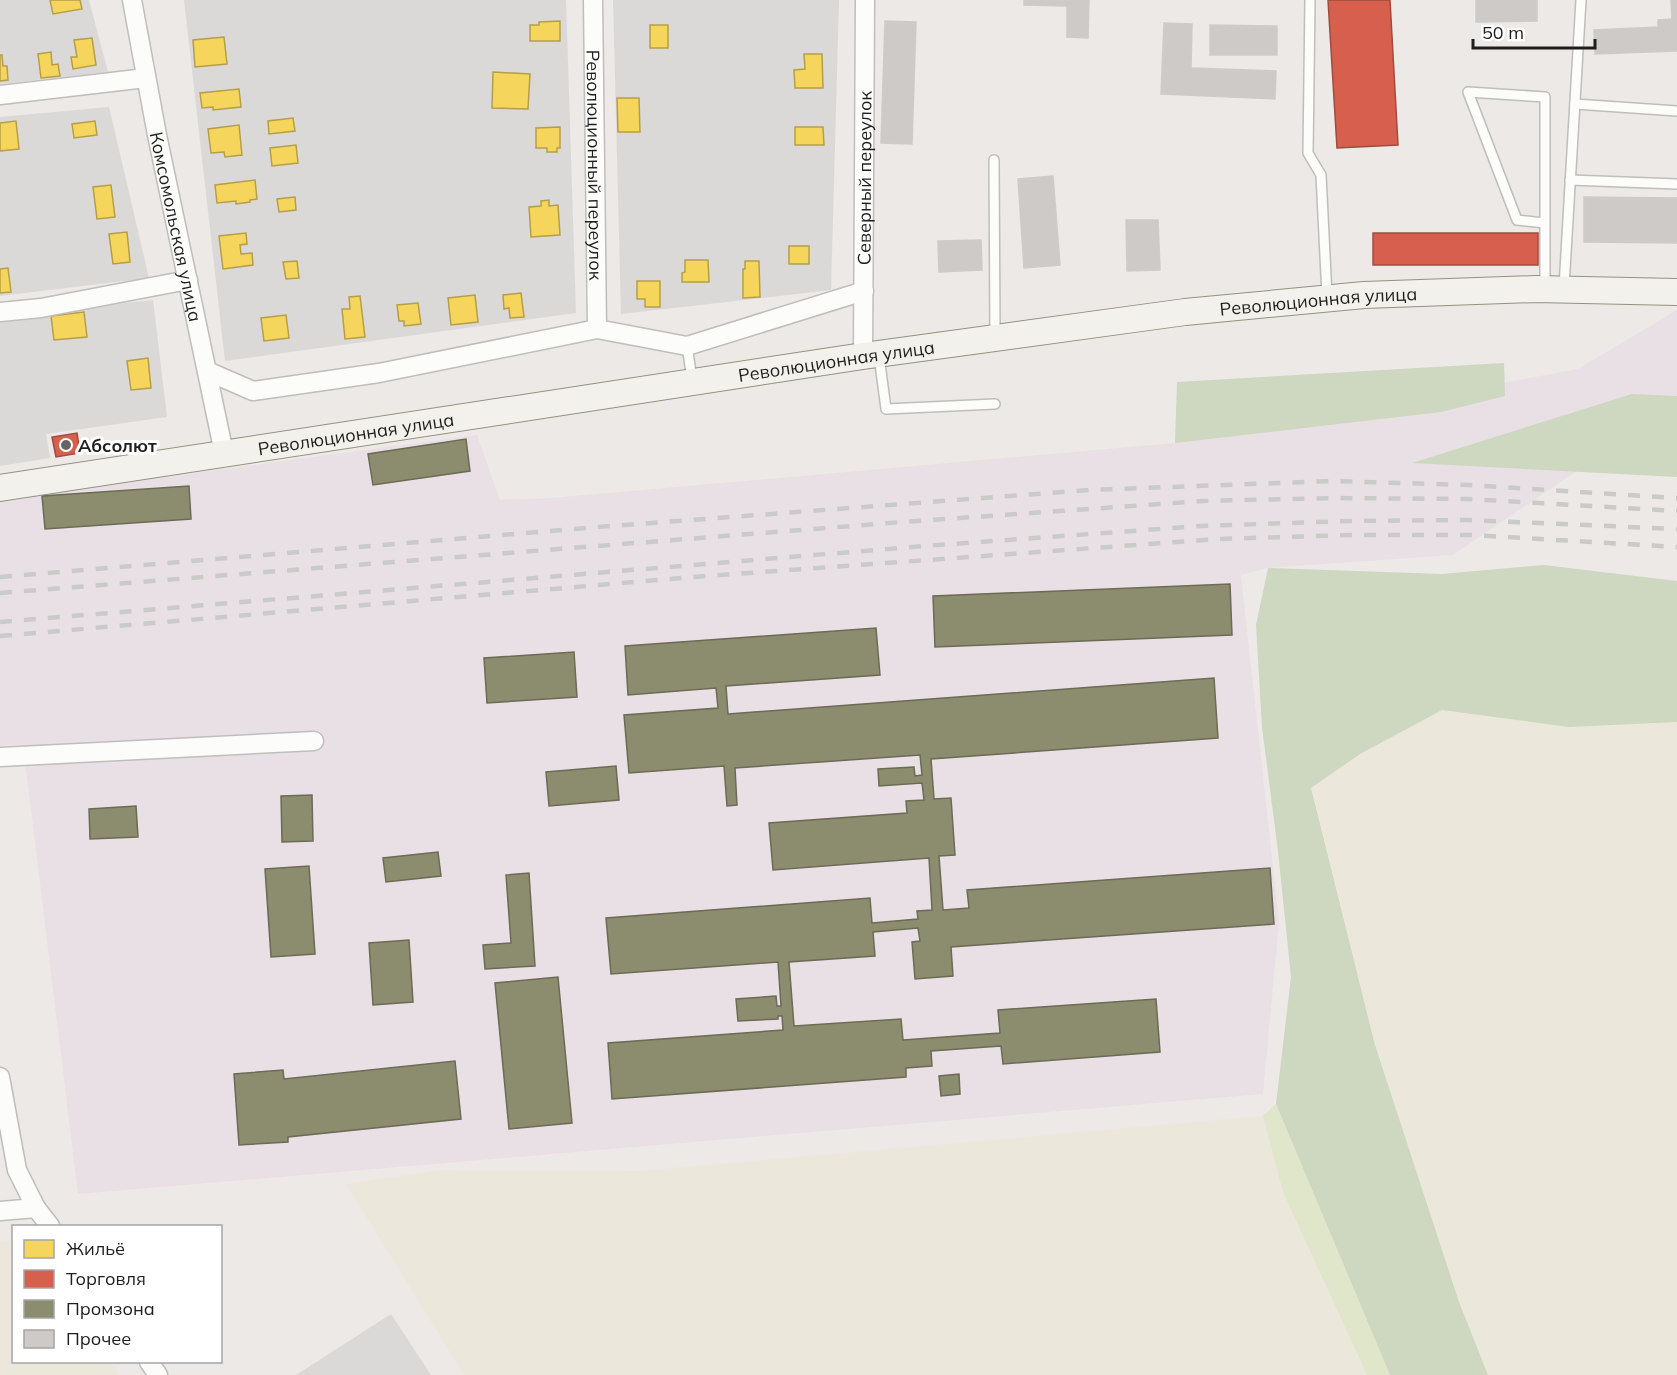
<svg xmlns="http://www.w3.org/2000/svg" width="1677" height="1375" viewBox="0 0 1677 1375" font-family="Mulish,sans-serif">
<rect width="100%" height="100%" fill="#ece9e7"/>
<g fill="#dbd9d8">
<path d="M0,0h89l19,72 -108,12z"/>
<path d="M184,0h382l10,313 -351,48z"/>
<path d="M613,0h226l-8,290 -210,24z"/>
<path d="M109,107l40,171 -149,18v-179z"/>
<path d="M153,300l14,117 -121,17 4,24 -50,8v-149z"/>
<path d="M391,1314l40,61h-135z"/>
</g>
<path fill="#e9e0e6" d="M1677,310v93l-224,152 -185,13 -27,7 38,347 -16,172 -1185,100 -55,-450 -23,2v-247l477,-64 23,65 51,-2 624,-55 403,-74z"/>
<g fill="#ebe8db">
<path d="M1442,710l127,17 108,-5v653h-189l-29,-73 -84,-257 -64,-257 49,-34z"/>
<path d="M1263,1116l20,76 84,183h-903l-118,-191 95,-14 198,1z"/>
<path d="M13,1240l1,122h96l9,13h-119v-134z"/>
</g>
<path fill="#dfe6c9" d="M1276,1104l114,271h-23l-84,-183 -20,-76z"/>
<g fill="#ced7bf">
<path d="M1504,363l1,33 -64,16 -266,31 2,-61z"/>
<path d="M1632,394l45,2v81l-265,-14z"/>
<path d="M1544,565l133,16v141l-108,5 -127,-17 -82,44 -49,34 64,257 84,257 29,73h-98l-114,-271 15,-127 -13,-126 -16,-124 -6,-102 12,-57 174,6z"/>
</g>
<g fill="#f6d55c" stroke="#b59e49" stroke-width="1.5">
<path d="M50,0h30l2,9 -29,5z"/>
<path d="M560,21v20h-30v-16h9v-3z"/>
<rect x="650" y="25" width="18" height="23"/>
<path d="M224,37l3,27 -32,3 -2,-27z"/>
<path d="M92,38l4,27 -23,4 -2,-12h6l-3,-17z"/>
<path d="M51,52l1,13 6,-1 2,12 -19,2 -3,-24z"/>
<path d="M804,54h18l1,34h-28l-1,-18 11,-1z"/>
<path d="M0,55h2l1,11h4l1,14 -8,1z"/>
<path d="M493,72l37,2 -2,35 -36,-1z"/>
<path d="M239,89l2,18 -28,3v-3l-11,1 -2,-15z"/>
<path d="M617,98h22l1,34h-22z"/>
<path d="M293,118l2,13 -26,3 -1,-13z"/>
<path d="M16,121l3,28 -19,2v-28z"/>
<path d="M95,121l2,14 -23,3 -2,-14z"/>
<path d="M239,125l3,30 -17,2 -1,-5 -13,1 -3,-24z"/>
<path d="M560,127v21h-3v4h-10v-4h-11v-20z"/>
<path d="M795,127h28l1,18h-29z"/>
<path d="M296,145l2,18 -26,3 -2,-18z"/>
<path d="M255,180l2,19 -7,1v2l-14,2v-3l-19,2 -2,-18z"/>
<path d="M111,185l4,32 -18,2 -4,-32z"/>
<path d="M295,197l1,13 -17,2 -2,-13z"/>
<path d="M549,200v6l9,-1 2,30 -29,2 -2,-30 12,-1v-5z"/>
<path d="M127,232l3,30 -17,2 -4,-30z"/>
<path d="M246,233l1,11 -7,1 1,9 11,-1 1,12 -30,4 -4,-33z"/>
<rect x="789" y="246" width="20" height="18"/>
<path d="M685,260h23l1,22h-27v-9l3,-1z"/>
<path d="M297,261l2,17 -13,1 -3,-17z"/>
<path d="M745,261h14l1,36 -17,1v-29h2z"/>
<path d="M8,268l3,24 -11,1v-24z"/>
<path d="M637,281h23v26h-15v-8h-8z"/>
<path d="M521,293l3,24 -14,1 -1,-10 -5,1 -1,-14z"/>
<path d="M475,295l3,27 -27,3 -3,-27z"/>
<path d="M360,296l5,41 -20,2 -3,-30h8l-1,-12z"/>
<path d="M418,303l3,21 -17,2v-5h-5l-2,-16z"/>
<path d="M84,312l3,25 -33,3 -3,-24z"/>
<path d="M286,315l3,23 -25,3 -3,-23z"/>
<path d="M148,358l3,30 -20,2 -4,-29z"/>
</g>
<g fill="#d6604d" stroke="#9f4c3f" stroke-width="1.5">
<path d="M1328,0h62l8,145 -61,3z"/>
<rect x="1373" y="233" width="165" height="32"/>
<path d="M77,433l3,20 -24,4 -4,-20z"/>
</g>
<g fill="#8c8c6e" stroke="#6b6b56" stroke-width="1.5">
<path d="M466,439l4,32 -97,14 -5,-31z"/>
<path d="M189,486l2,33 -146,10 -3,-33z"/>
<path d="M1230,584l2,51 -297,12 -2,-51z"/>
<path d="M876,628l4,47 -154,11 2,28 486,-36 4,60 -287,21 3,40 17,-1 4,57 -16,1 4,54 26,-2 -2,-18 303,-22 4,56 -323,23 2,29 -38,3 -3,-37 8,-1 -2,-13 -45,4 2,24 -86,6 5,64 107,-7 2,21 97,-7 -2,-23 158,-11 4,53 -157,12 -2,-18 -70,5 1,15 -26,2v9l-294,22 -4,-56 175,-13 -1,-14h-4v3l-40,2 -2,-22 40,-3 1,10h4l-3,-44 -167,12 -5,-56 264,-20 2,25 46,-4 -1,-8 15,-1 -3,-52 -156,12 -4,-47 138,-10 -1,-12 18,-1 -2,-17 -43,3 -1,-17 36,-2 1,9 7,-1 -2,-20 -185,13 2,37 -10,1 -3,-40 -95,7 -5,-58 94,-7 -2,-20 -88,7 -3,-49z"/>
<path d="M574,652l3,45 -90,6 -3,-45z"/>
<path d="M616,766l3,34 -70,6 -3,-34z"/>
<path d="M312,795l1,46 -31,1 -1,-46z"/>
<path d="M136,806l2,31 -48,2 -1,-30z"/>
<path d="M438,852l3,24 -55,6 -3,-24z"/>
<path d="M309,866l6,88 -44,3 -6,-88z"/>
<path d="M529,873l6,93 -50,3 -2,-24 28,-2 -5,-68z"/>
<path d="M409,940l4,62 -40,3 -4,-62z"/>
<path d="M558,977l14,146 -63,6 -14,-146z"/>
<path d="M455,1061l6,58 -173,18v5l-49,3 -5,-71 49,-4 1,9z"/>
<path d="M959,1074l1,20 -19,2 -2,-20z"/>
</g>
<g fill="#cdcac8" stroke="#cfcbc9" stroke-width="1.5">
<path d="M1024,0h65l-1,38 -21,-1v-31l-43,-1z"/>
<path d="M1476,0h61v21l-61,1z"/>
<path d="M1671,0h6v51l-82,3 -1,-24 64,-3v-7l14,-1z"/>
<path d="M885,21l31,1 -4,122 -31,-1z"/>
<path d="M1164,23l28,1 -1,44 85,3 -1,28 -114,-5z"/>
<path d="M1210,25l67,1v29h-67z"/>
<path d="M1053,176l7,89 -36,3 -6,-89z"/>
<path d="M1584,197l93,1v45l-93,-1z"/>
<path d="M1126,220h32l2,50 -33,1z"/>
<path d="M981,240l1,30 -43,2 -1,-31z"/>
</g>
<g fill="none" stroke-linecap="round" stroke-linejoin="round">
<defs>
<g id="service">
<path d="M1310,0l-2,153 13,22 6,121"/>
<path d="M1575,104l102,7"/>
<path d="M994,160l1,175"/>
<path d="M1570,180l107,4"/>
<path d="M1545,287v-190l-77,-5 49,128 28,3"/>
<path d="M1564,287l17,-287"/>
<path d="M687,346l5,33"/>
<path d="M879,356l7,53 109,-5"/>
</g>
<g id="minor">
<path id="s1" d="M132,0l25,135 67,318"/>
<path id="s2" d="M593,0l4,329"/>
<path d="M0,95l146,-17"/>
<path d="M0,312l41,-4 147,-28"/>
<path id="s3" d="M863,356l2,-356"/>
<path d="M207,371l46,20 126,-18 218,-44 90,17 177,-55"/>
<path d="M0,757l314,-16"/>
<path d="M0,1077l17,93 19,38 14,18"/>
<path d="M0,1211l36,-3"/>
<path d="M149,1362l9,13"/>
</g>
<g id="secondary">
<path id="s4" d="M0,488l863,-132 322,-44 179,-17 172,-6 141,3"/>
</g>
</defs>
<use href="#service" stroke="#bfbebd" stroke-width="12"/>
<use href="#minor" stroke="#bfbebd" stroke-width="21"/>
<use href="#secondary" stroke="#959181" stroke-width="28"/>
<use href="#service" stroke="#fcfcfb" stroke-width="9"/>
<use href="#minor" stroke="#fcfcfb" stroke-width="18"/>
<use href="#secondary" stroke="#f2f1eb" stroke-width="26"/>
<g stroke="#cacac9" stroke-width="4.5" stroke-dasharray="12 12" stroke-linecap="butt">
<path d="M0,577l598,-50 491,-37 244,-9 135,4 209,13"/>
<path d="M0,593l902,-71 301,-21 132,-3 134,1 208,12"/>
<path d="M0,622l924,-76 277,-20 147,-5 120,-1 209,9"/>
<path d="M0,636l693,-59 525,-38 134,-4h120l205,12"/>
</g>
</g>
<circle fill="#666564" stroke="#fff" stroke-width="2" cx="66" cy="445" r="6"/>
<g text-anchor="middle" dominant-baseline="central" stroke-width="6" stroke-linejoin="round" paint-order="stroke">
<g font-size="18" fill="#1e1e1e" stroke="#fff">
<text stroke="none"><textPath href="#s2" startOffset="165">Революционный переулок</textPath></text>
<text stroke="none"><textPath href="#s3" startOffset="178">Северный переулок</textPath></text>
<text stroke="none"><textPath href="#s1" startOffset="231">Комсомольская улица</textPath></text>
<text stroke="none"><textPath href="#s4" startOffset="1332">Революционная улица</textPath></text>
<text stroke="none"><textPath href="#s4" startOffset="846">Революционная улица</textPath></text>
<text stroke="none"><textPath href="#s4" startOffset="360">Революционная улица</textPath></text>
</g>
<g font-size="18" font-weight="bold" fill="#1e1e1e" stroke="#fff" text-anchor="start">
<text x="78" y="445">Абсолют</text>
</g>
</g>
<rect x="12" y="1225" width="210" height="138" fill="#ffffff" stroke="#a5a5a5" stroke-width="1.5"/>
<rect x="24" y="1240" width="30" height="18" fill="#f6d55c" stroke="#a5a5a5" stroke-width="1.5"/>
<text x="66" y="1255" font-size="18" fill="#1e1e1e">Жильё</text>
<rect x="24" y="1270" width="30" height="18" fill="#d6604d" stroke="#a5a5a5" stroke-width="1.5"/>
<text x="66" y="1285" font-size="18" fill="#1e1e1e">Торговля</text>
<rect x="24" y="1300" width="30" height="18" fill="#8c8c6e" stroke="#a5a5a5" stroke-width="1.5"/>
<text x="66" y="1315" font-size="18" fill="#1e1e1e">Промзона</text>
<rect x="24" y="1330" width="30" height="18" fill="#cdcac8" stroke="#a5a5a5" stroke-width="1.5"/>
<text x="66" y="1345" font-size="18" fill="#1e1e1e">Прочее</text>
<path d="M1473 39v9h122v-9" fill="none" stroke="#1e1e1e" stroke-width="3"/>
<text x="1482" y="39" font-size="18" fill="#1e1e1e" stroke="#ffffff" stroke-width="4.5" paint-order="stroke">50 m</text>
</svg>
